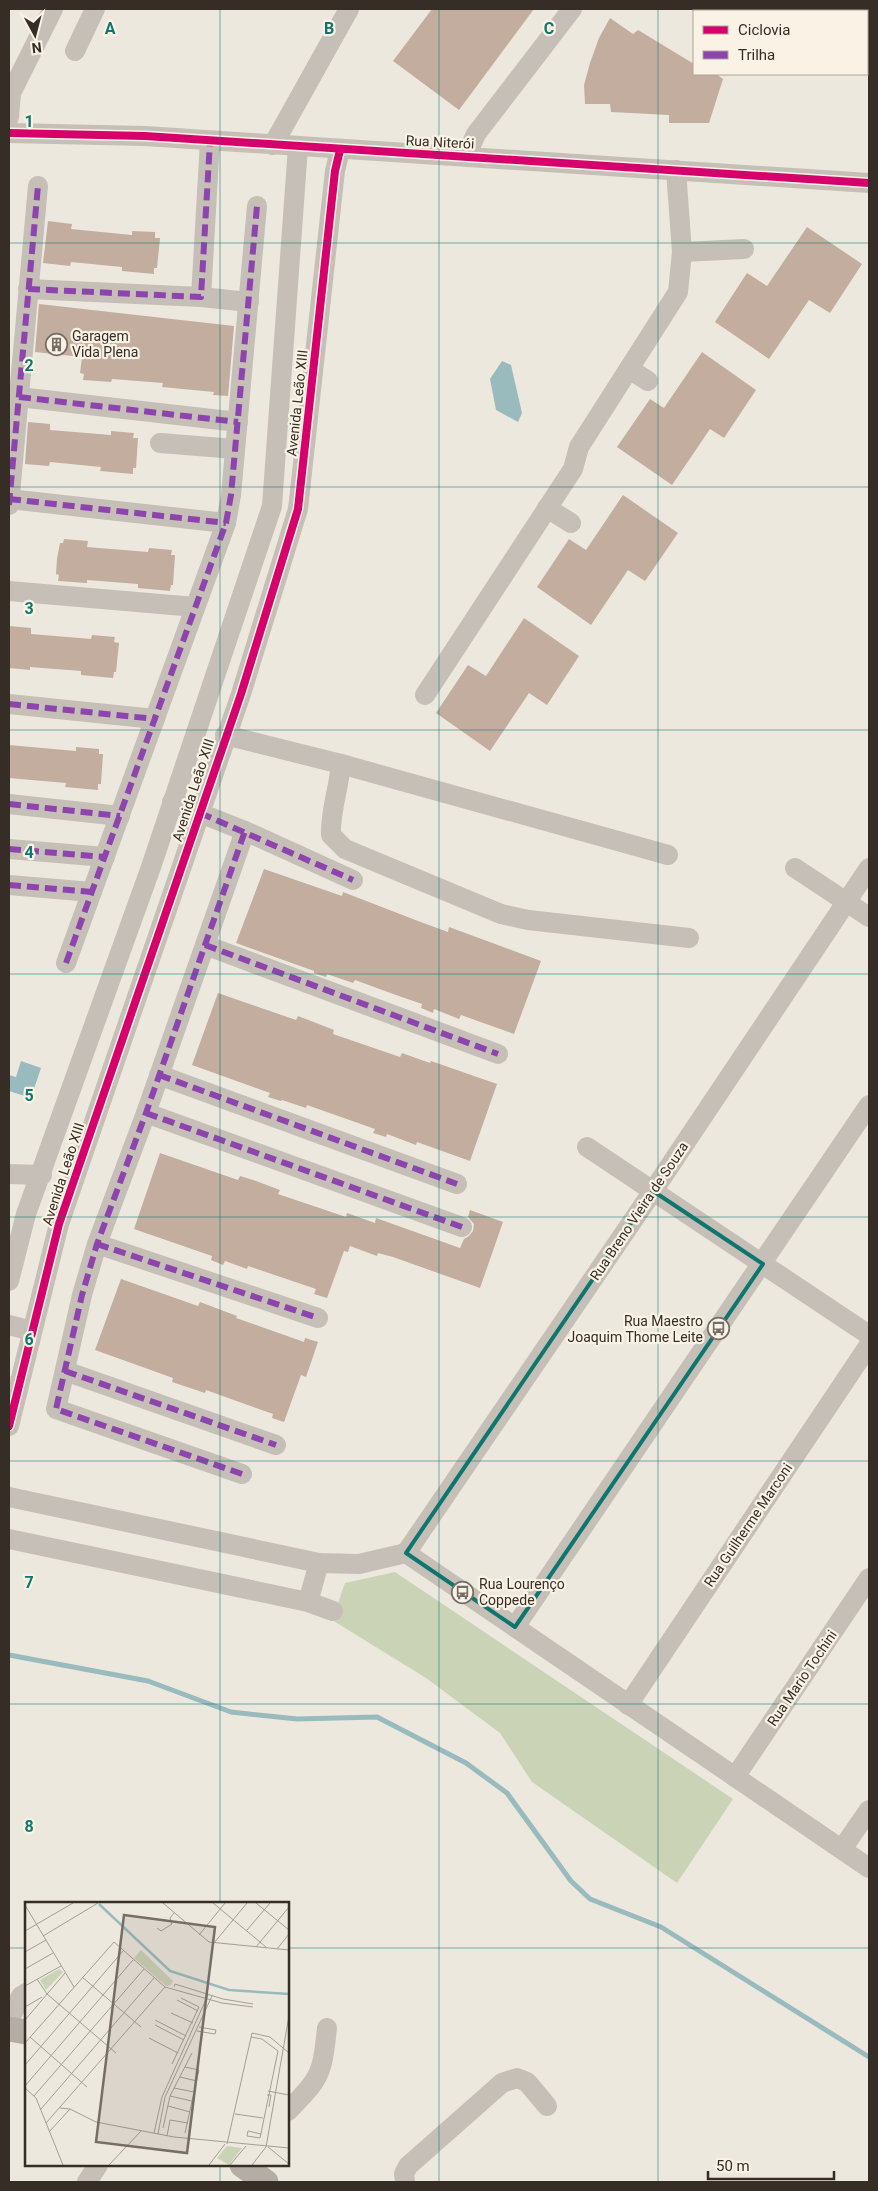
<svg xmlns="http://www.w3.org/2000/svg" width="878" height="2191" viewBox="0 0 878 2191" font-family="Roboto,sans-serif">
<rect width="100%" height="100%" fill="#ede8de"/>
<path fill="#cbd3b7" d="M395,1572l338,227 -56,84 -145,-101 -32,-49 -74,-55 -94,-58 13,-37z"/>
<g fill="#99bbbe">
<path d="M502,361l9,4 11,48 -4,9 -22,-12 -6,-31z"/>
<path d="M21,1061l20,7 -10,30 -22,-7v-16l7,2z"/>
</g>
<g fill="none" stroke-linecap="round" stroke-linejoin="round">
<path stroke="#99bbbe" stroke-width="5" d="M9,1655l139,26 83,31 66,7 80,-2 89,46 41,30 64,88 19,18 71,28 208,130"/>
</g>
<g fill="#c2ad9f">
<path d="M432,9h102l-75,101 -66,-49z"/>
<path d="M610,18l23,16 5,-4 56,34v10h22l7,5 -14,44h-40v-8l-58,-3 -1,-8h-25l-1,-19 6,-22 9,-25z"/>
<path d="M48,221l24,3 -1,5 61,6v-4l23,1v6h5l-3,30h-3v6l-32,-3v-4l-51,-5 -1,4 -27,-3z"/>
<path d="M807,227l55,37 -32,49 -21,-13 -40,59 -54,-37 32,-49 20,13z"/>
<path d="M39,304l195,22 -6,70 -15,-1 1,-3 -52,-5 1,-4 -51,-4 -1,3 -28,-2 1,-6 -4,-1 2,-16 -47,-5z"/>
<path d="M702,352l54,38 -32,48 -14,-9 -38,56 -55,-38 33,-48 14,9z"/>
<path d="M28,422l22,2v6l61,5v-4l23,2 -1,5h5l-2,30h-3v6l-33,-3 1,-4 -51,-5 -1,4 -24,-2z"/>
<path d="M623,495l55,38 -33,48 -17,-11 -37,55 -54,-38 32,-48 17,11z"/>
<path d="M64,539l24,2 -1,6 61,5 1,-4 23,2 -1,5h4l-2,30h-2l-1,6 -32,-3v-4l-51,-4v3l-29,-2 1,-6 -3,-1 1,-15 3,-16h3z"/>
<path d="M524,618l55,38 -32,49 -18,-12 -39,58 -54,-38 32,-48 18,11z"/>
<path d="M9,626l22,2v6l60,5 1,-4 23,2 -1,5 5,1 -3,29h-2l-1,6 -32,-3v-4l-51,-4v3l-21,-2z"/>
<path d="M9,745l67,6v-4l23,2v5h4l-2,30h-3v6l-33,-3 1,-4 -57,-5z"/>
<path d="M264,869l78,27 1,-4 75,29 30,11 1,-5 92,34 -27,73 -53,-19 -2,4 -25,-10 -1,4 -12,-5 1,-4 -26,-9 -41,-15 -2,3 -26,-9 -1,3 -12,-4v-2l-78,-28z"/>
<path d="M218,993l78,27 2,-4 13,5 23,9 -1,4 67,23 2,-4 28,10 1,-2 66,23 -27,77 -53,-19 -1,3 -29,-11 -1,3 -13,-4 2,-4 -68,-24 -1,3 -24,-8 -1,1 -13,-4 2,-4 -78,-28z"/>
<path d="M160,1153l78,27 2,-4 13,4 27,10 -2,4 68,23 1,-4 28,10 1,-5 84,30 4,-9 5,-3 4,-5 1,-7 -6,-7 2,-7 33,12 -23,66 -87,-31 -15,-4 -1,3 -27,-10 -2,6 -4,-1 -17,47 -13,-4 2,-5 -68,-23 -1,3 -22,-8 -2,4 -12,-5 1,-4 -78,-27z"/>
<path d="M121,1279l77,27 2,-4 37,14 -1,2 68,24 1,-4 13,4 -12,35 -5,-2 -17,47 -12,-4 1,-4 -67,-24 -1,3 -33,-11 1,-4 -78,-28z"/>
</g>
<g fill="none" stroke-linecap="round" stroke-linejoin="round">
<g stroke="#c5bfb7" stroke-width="20">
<path d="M75,51l20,-42"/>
<path d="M9,117l2,-24 42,-84"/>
<path d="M9,133l136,3 724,47"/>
<path d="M273,145l76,-136"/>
<path d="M466,156l10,-22 96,-125"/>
<path d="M682,252l62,-3"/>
<path d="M28,289l173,8 9,-156"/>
<path d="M201,297l48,5"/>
<path d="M629,369l19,12"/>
<path d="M19,397l219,25"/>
<path d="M160,443l75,6"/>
<path d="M9,499l217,24"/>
<path d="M9,505l29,-319"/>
<path d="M547,508l24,15"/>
<path d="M9,591l186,16"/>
<path d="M425,695l148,-226 6,-22 99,-155 4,-40 -6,-82"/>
<path d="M9,704l146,15"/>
<path d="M225,735l116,29 327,91"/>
<path d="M341,764c-2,24 -11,47 -10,71l14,14 156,65 27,6 161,18"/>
<path d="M172,802l73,29 108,49"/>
<path d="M9,804l111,12"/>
<path d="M9,849l96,8"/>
<path d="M795,868l74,49"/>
<path d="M9,885l83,7"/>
<path d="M205,945l293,109"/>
<path d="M66,963l160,-440 5,-28 26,-289"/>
<path d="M159,1075l298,109"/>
<path d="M146,1113l316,114"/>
<path d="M587,1147l282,188"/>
<path d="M9,1174l33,1"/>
<path d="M97,1244l221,74"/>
<path d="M9,1281l17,-67 125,-347 121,-361 26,-359"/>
<path d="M9,1325l23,6"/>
<path d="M65,1371l211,74"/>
<path d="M9,1426l50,-202 182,-530 57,-185 37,-338 5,-21"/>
<path d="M242,1474l-186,-65 26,-114 15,-51 49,-131 99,-282"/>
<path d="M9,1497l310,66 40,1 47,-11"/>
<path d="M9,1539l299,63 25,9"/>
<path d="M406,1553l247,-362 216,-323"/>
<path d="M406,1553l463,315"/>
<path d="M308,1602l11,-39"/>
<path d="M515,1627l354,-522"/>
<path d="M628,1705l241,-360"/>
<path d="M735,1777l134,-199"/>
<path d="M842,1849l27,-39"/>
<path d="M9,2020l12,-24 5,-3"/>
<path d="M288,2111c33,-34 34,-36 39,-83"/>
<path d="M87,2182l11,-17"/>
<path d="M405,2182l-1,-8 4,-8 94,-83 15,-5 10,4 20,24"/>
</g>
<g stroke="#b4ada6" stroke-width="25">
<path d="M9,2029l17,3"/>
<path d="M242,2165l24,17"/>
</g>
<g stroke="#8e44ad" stroke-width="6" stroke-dasharray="12 6" stroke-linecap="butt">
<path d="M28,289l173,8 9,-156"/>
<path d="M19,397l219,25"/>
<path d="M9,499l217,24"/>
<path d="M9,505l29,-319"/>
<path d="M9,704l146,15"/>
<path d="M9,804l111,12"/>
<path d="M200,813l153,67"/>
<path d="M9,849l96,8"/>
<path d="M9,885l83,7"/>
<path d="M205,945l293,109"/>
<path d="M66,963l160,-440 5,-28 26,-289"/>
<path d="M159,1075l298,109"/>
<path d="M146,1113l316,114"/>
<path d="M97,1244l221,74"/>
<path d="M65,1371l211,74"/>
<path d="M242,1474l-186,-65 26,-114 15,-51 49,-131 99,-282"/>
</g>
<defs>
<g id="cycleway">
<path d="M9,133l136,3 724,47"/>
<path d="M9,1426l50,-202 182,-530 57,-185 37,-338 5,-21"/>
</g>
</defs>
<use href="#cycleway" stroke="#faf3e5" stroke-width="11"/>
<use href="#cycleway" stroke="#d6006c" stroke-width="8"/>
</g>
<path fill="none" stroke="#0f766e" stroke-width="4" stroke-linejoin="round" d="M653,1191l110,73 -248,363 -109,-74z"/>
<path fill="none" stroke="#0f766e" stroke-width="1" stroke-opacity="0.55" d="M220,9v1895M439,9v2173M658,9v2173M9,243h860M9,487h860M9,730h860M9,974h860M9,1217h860M9,1461h860M9,1704h860M9,1948h17M288,1948h581M220,2165v17"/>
<defs>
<symbol id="building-ring" viewBox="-11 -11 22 22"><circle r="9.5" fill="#faf3e5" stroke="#766e66" stroke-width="1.5"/><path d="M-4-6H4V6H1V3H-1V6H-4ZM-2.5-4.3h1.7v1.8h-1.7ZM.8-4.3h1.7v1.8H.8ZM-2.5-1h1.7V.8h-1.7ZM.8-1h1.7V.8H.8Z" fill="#766e66"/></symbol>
<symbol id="bus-ring" viewBox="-11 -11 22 22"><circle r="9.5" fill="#faf3e5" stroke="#766e66" stroke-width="1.5"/><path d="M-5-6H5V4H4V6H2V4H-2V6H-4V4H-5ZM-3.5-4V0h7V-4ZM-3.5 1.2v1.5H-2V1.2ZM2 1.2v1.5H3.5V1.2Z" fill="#766e66"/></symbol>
</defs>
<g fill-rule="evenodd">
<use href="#building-ring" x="44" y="332" width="25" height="25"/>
<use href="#bus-ring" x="706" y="1316" width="25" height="25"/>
<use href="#bus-ring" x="450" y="1580" width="25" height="25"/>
</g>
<g text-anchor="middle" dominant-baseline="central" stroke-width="4.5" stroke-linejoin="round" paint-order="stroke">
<g font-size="14" fill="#362d26" stroke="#faf3e5">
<text transform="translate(440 142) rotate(3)">Rua Niterói</text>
<text transform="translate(297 403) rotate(-84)">Avenida Leão XIII</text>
<text transform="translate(193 790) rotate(-72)">Avenida Leão XIII</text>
<text transform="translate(63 1174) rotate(-72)">Avenida Leão XIII</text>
<text transform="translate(639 1211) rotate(-56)">Rua Breno Vieira de Souza</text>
<text transform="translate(748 1525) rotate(-56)">Rua Guilherme Marconi</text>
<text transform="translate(802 1678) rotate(-56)">Rua Mario Tochini</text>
</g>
<g font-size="14" fill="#362d26" stroke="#faf3e5" text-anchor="start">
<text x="72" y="336">Garagem<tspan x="72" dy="16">Vida Plena</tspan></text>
<text x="703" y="1321" text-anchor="end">Rua Maestro<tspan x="703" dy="16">Joaquim Thome Leite</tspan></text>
<text x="479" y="1584">Rua Lourenço<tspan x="479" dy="16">Coppede</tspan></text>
</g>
</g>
<g transform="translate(25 1902)">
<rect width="264" height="264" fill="#ede8de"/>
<path d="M116,48l32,31 -2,4 -5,1 -32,-28zM34,67l4,3 -17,18 -6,-10zM202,244l15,2 -13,17 -12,-7z" fill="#cbd3b7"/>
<path fill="none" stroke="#99bbbe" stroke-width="2.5" d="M74,2l71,67 59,19 60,4"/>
<path fill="none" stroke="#a49d94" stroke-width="1" d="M138,1l46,39 80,8M188,1l53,44M231,1l33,27M0,3l49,82M132,26l4,3 11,-7 -2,-6 4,-5M222,28l23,-27M0,29l48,-28M174,33l26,-32M18,34l55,-33M189,41l33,-40M231,45l33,-40M252,47l12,-15M0,50l21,-12M0,67l28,-16M57,75l59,50M12,77l10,15 69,59M0,84l36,-20M140,85l57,16 31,4M149,85l1,-3 48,15 30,5M152,98l21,11M0,105l17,-10M146,111l22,10M0,118l40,-47M130,118l31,16M130,123l29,15M172,129l18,3 1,-4 -17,-3M5,135l57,50M226,135l11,2 16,12 -18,87 -13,-2 1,-5 13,3M124,136l29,15M0,141l89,-101 51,45M147,162l27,-57 -18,-9M0,163l98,-114M160,165l14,3 -14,63M155,175l17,4M0,184l108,-126M0,186l11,10 27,67M149,186l20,4M243,189l21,4M242,193h4l-2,12M9,194l110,-127M145,194l22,5M143,204l22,6M35,206l10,1 26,13 78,15 115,11M16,207l113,-131M210,212l28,4M21,221l119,-136M138,226l7,-32 22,-43M24,230l21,-23M129,231l8,-36 46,-102M133,232l7,-37 47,-101M142,234l3,-16 18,3M202,242l25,-111 18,4 19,16M243,245l21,17M84,263l32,-34M184,263l16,-21M205,263l16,-19M227,263l14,-18 23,-131"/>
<path fill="#766e66" fill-opacity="0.15" stroke="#766e66" stroke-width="2.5" d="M99,13l91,12 -28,226 -91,-11z"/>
<rect width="264" height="264" fill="none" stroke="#362d26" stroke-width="2.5"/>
</g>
<g font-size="16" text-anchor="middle" font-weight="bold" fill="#0f766e" stroke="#faf3e5" stroke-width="4.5" stroke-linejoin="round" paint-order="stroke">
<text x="110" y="34">A</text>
<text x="329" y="34">B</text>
<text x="549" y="34">C</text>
<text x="29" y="127">1</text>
<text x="29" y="371">2</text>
<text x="29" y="614">3</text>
<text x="29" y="858">4</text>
<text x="29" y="1101">5</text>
<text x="29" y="1345">6</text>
<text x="29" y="1588">7</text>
<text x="29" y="1832">8</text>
</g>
<rect width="878" height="2191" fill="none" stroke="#362d26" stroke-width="20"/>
<rect x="693" y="10" width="175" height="65" fill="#faf3e5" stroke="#aca499"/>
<rect x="703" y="26" width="25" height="8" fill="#d6006c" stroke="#aca499"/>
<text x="738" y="35" font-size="15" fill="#362d26">Ciclovia</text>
<rect x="703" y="51" width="25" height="8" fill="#8e44ad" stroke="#aca499"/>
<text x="738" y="60" font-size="15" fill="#362d26">Trilha</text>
<g transform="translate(35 35) rotate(173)" stroke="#faf3e5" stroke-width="4" paint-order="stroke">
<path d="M0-4L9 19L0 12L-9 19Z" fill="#362d26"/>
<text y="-8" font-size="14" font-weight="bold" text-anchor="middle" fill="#362d26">N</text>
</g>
<path d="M708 2171v8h126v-8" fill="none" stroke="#362d26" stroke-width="2.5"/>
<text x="716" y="2171" font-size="15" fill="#362d26" stroke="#faf3e5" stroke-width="4" paint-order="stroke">50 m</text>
</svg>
